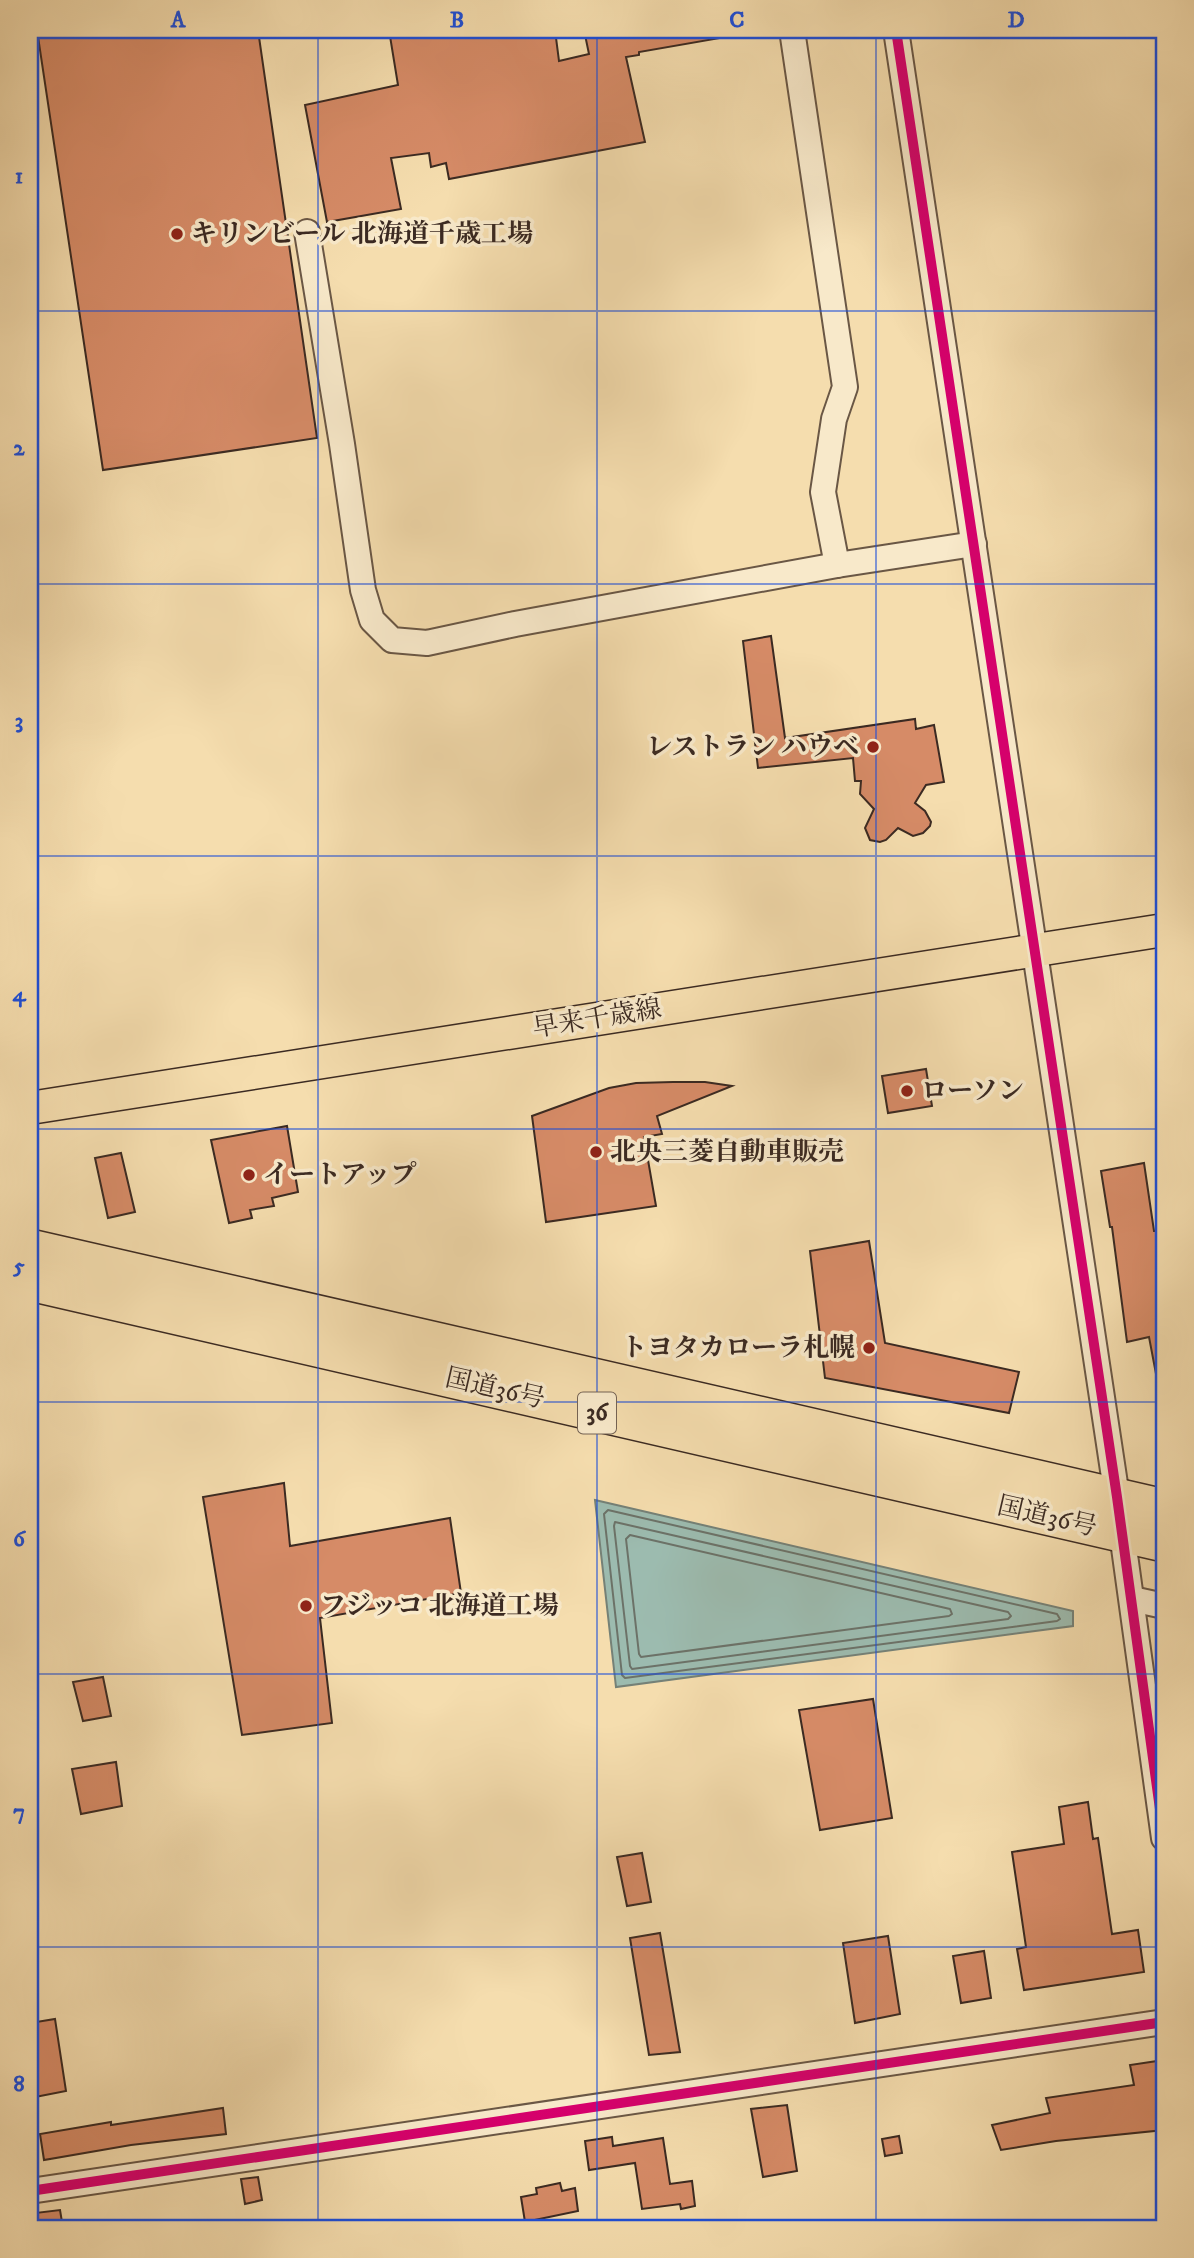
<svg xmlns="http://www.w3.org/2000/svg" width="1194" height="2258" viewBox="0 0 1194 2258" font-family="'IM FELL DW Pica','Noto Serif JP',serif">
<rect width="100%" height="100%" fill="#f5ddae"/>
<filter id="stains"><feTurbulence type="fractalNoise" baseFrequency=".00286" numOctaves="4"/><feColorMatrix values="0 0 0 0 .2 0 0 0 0 .09 0 0 0 0 .02 0 0 0 .5 -.17"/></filter>
<radialGradient id="worn" r=".72"><stop offset=".6" stop-color="#630" stop-opacity="0"/><stop offset="1" stop-color="#630" stop-opacity=".3"/></radialGradient>
<path fill="#9cbbaf" stroke="#758177" stroke-width="2" d="M595,1500l478,111v15l-457,61z"/>
<g fill="none" stroke-linecap="round" stroke-linejoin="round">
<g stroke="#6c7268" stroke-width="2">
<path d="M608,1510l449,104 3,5 -3,2 -432,57 -3,-3 -18,-161z"/>
<path d="M615,1522l393,90 3,4 -3,3 -376,50 -2,-3 -16,-140z"/>
<path d="M630,1535l320,74 2,5 -3,2 -308,41 -2,-3 -13,-115z"/>
</g>
</g>
<g fill="#d68b67" stroke="#3b2a22" stroke-width="2">
<path d="M37,30h221l59,408 -214,32z"/>
<path d="M389,30h166l4,31 30,-7 -5,-24h135l1,8 -81,14v3l-13,2 19,85 -196,37 -3,-16 -15,4 -2,-14 -38,5 10,51 -74,13 -22,-117 93,-20z"/>
<path d="M771,636l14,102 130,-19 1,10 18,-4 10,57 -18,3 -11,18 10,8 6,11 -1,4 -7,7 -10,3 -15,-8 -12,12 -6,2 -10,-2 -5,-12 9,-19 -14,-15 1,-13h-6l-2,-23 -95,10 -15,-127z"/>
<path d="M926,1069l6,37 -44,7 -6,-37z"/>
<path d="M673,1082h32l27,4 -75,30 5,18 -18,3 12,69 -110,16 -14,-106 77,-28 27,-5z"/>
<path d="M287,1126l11,66 -26,6 2,8 -24,4 2,8 -23,5 -18,-83z"/>
<path d="M121,1153l14,59 -27,6 -13,-60z"/>
<path d="M1144,1163l10,68h2l8,64v83l-7,1 -8,-42 -22,5 -15,-115h-2l-9,-56z"/>
<path d="M869,1241l16,102 134,29 -10,41 -184,-35 -15,-127z"/>
<path d="M284,1483l6,63 160,-28 11,75 -141,25 12,105 -90,12 -39,-238z"/>
<path d="M103,1677l8,39 -28,5 -10,-39z"/>
<path d="M873,1699l19,119 -72,12 -21,-120z"/>
<path d="M116,1762l6,44 -41,8 -9,-45z"/>
<path d="M1088,1802l5,37 5,-1 14,96 26,-4 6,42 -120,18 -7,-41 9,-2 -14,-95 52,-8 -5,-37z"/>
<path d="M642,1853l9,49 -24,4 -10,-49z"/>
<path d="M660,1933l20,119 -31,3 -19,-117z"/>
<path d="M888,1936l12,78 -45,9 -12,-80z"/>
<path d="M984,1951l7,47 -30,5 -8,-47z"/>
<path d="M55,2019l11,72 -36,7v-75z"/>
<path d="M1164,2060v70l-108,11 -55,9 -9,-25 58,-12 -4,-15 88,-13 -4,-20z"/>
<path d="M787,2105l10,66 -34,6 -12,-68z"/>
<path d="M223,2108l3,26 -95,11 -87,15 -4,-26 71,-12v3z"/>
<path d="M899,2136l3,17 -17,3 -3,-17z"/>
<path d="M612,2137l1,9 50,-8 7,46 22,-3 3,25 -14,3 -1,-5 -38,5 -7,-46 -46,7 -4,-29z"/>
<path d="M258,2177l4,23 -17,4 -4,-25z"/>
<path d="M560,2183l2,8 13,-3 3,23 -53,11 -4,-25 16,-3 -1,-6z"/>
<path d="M60,2210l3,18h-25l-3,-15z"/>
</g>
<g fill="none" stroke-linecap="round" stroke-linejoin="round">
<defs>
<g id="minor">
<path d="M792,30l53,357 -11,32 -11,73 14,73"/>
<path d="M896,30l221,1467 47,341"/>
<path d="M307,232l35,212 21,146 9,30 20,20 35,3 88,-19 322,-59 137,-21"/>
<path d="M1132,1599l32,7"/>
<path d="M30,2191l1134,-169"/>
</g>
<path id="major" d="M30,1108l1134,-178"/>
<g id="highway">
<path d="M30,1248l1134,260"/>
<path d="M30,1282l1134,261"/>
</g>
</defs>
<use href="#minor" stroke="#6a5745" stroke-width="28"/>
<use href="#major" stroke="#3b2a22" stroke-width="35"/>
<use href="#highway" stroke="#3b2a22" stroke-width="40"/>
<use href="#minor" stroke="#f8e9ca" stroke-width="24"/>
<use href="#major" stroke="#f5ddae" stroke-width="32"/>
<use href="#highway" stroke="#f5ddae" stroke-width="37"/>
<defs>
<g id="cycleway">
<path d="M896,30l221,1467 47,341"/>
<path d="M30,2191l1134,-169"/>
</g>
</defs>
<use href="#cycleway" stroke="#f8e9ca" stroke-width="15"/>
<use href="#cycleway" stroke="#d6006c" stroke-width="10"/>
</g>
<path fill="none" stroke="#1d4ed8" stroke-width="2" stroke-opacity="0.55" d="M318,30v2198M597,30v2198M876,30v2198M30,311h1134M30,584h1134M30,856h1134M30,1129h1134M30,1402h1134M30,1674h1134M30,1947h1134"/>
<g fill="#8f2418" stroke="#f8e9ca" stroke-width="2.5">
<circle cx="177" cy="234" r="7"/>
<circle cx="873" cy="747" r="7"/>
<circle cx="907" cy="1091" r="7"/>
<circle cx="596" cy="1152" r="7"/>
<circle cx="249" cy="1175" r="7"/>
<circle cx="869" cy="1348" r="7"/>
<circle cx="306" cy="1606" r="7"/>
</g>
<g text-anchor="middle" dominant-baseline="central" stroke-width="7" stroke-linejoin="round" paint-order="stroke">
<rect fill="#f8e9ca" stroke="#746354" stroke-width="2" x="578" y="1392.5" width="38" height="41" rx="5"/>
<g font-size="24" font-weight="bold" fill="#3b2a22">
<text x="597" y="1413">36</text>
</g>
<g font-size="26" font-weight="bold" fill="#3b2a22" stroke="#f8e9ca" text-anchor="start">
<text x="191" y="234">キリンビール 北海道千歳工場</text>
<text x="859" y="747" text-anchor="end">レストラン ハウベ</text>
<text x="921" y="1091">ローソン</text>
<text x="610" y="1152">北央三菱自動車販売</text>
<text x="263" y="1175">イートアップ</text>
<text x="855" y="1348" text-anchor="end">トヨタカローラ札幌</text>
<text x="320" y="1606">フジッコ 北海道工場</text>
</g>
<g font-size="26" fill="#3b2a22" stroke="#f8e9ca">
<text transform="translate(597 1019) rotate(-9)">早来千歳線</text>
<text transform="translate(495 1389) rotate(13)">国道36号</text>
<text transform="translate(1047 1517) rotate(13)">国道36号</text>
</g>
</g>
<rect width="1194" height="2258" fill="none" stroke="#f5ddae" stroke-width="77"/>
<rect x="38" y="38" width="1118" height="2182" fill="none" stroke="#1d4ed8" stroke-width="2.5"/>
<g font-size="23" text-anchor="middle" font-weight="bold" fill="#1d4ed8">
<text x="178" y="27">A</text>
<text x="457" y="27">B</text>
<text x="737" y="27">C</text>
<text x="1016" y="27">D</text>
<text x="19" y="183">1</text>
<text x="19" y="455">2</text>
<text x="19" y="728">3</text>
<text x="19" y="1001">4</text>
<text x="19" y="1273">5</text>
<text x="19" y="1546">6</text>
<text x="19" y="1819">7</text>
<text x="19" y="2091">8</text>
</g>
<rect width="100%" height="100%" filter="url(#stains)"/>
<rect width="100%" height="100%" fill="url(#worn)"/>
</svg>
